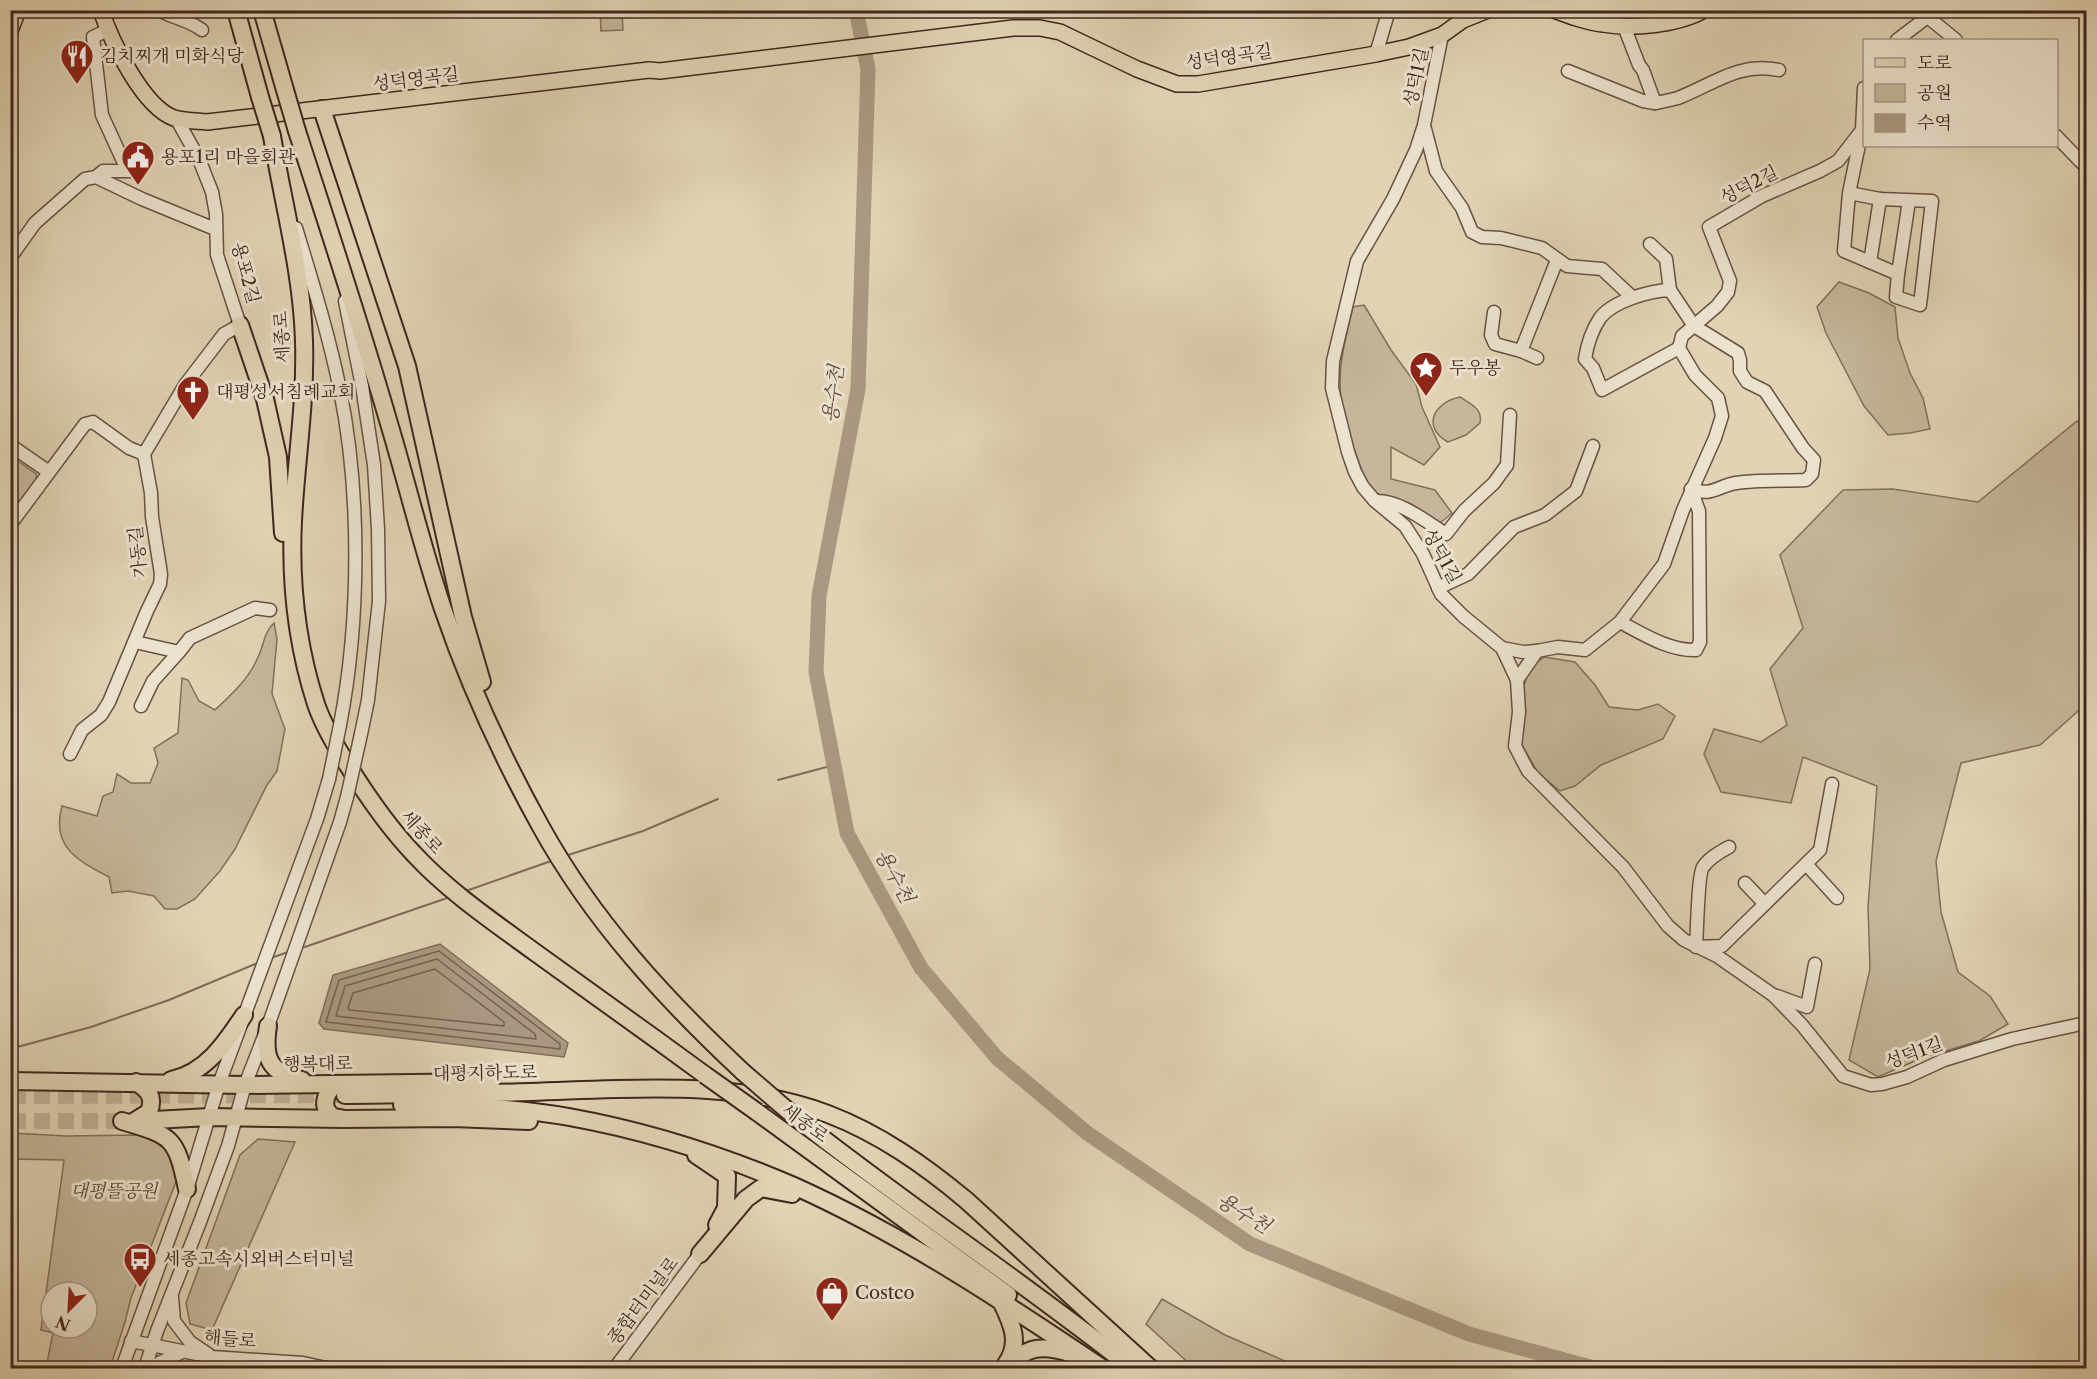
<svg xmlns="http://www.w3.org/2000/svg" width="2097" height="1379" viewBox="0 0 2097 1379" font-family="'Libre Caslon Text','Noto Serif KR',serif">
<rect width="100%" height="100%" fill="#e1d4b5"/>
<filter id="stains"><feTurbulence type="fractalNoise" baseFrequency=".00333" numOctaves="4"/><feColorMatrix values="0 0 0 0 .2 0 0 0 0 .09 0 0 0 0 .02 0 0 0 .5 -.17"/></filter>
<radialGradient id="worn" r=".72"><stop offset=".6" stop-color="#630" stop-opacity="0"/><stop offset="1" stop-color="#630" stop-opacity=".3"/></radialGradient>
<g fill="#c5b79b" stroke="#826f5c" stroke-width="1.5" fill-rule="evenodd">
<path d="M600,11h22l1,19 -22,1z"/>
<path d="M1839,282l30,11 26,14 3,31 12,35 13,25 7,31 -20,4 -22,2 -24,-29 -38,-73 -9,-26z"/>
<path d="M1364,305l27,45 25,34 6,23 18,40 -16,18 -33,-18v32l44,11 17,23 -13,11c-16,-7 -46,-16 -59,-25 -18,-12 -41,-94 -40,-115 0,-27 7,-51 13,-77z"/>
<path d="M1460,397c11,7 23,12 20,26l-14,12 -18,7c-27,-15 -14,-40 12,-45z"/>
<path d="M2077,421l9,8v275l-46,41 -79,18 -25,98 5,51 17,60 32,24 18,28 -29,17 -57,17 -44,19 -29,-17 21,-91 -2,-62 9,-121 -74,-29 -12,46 -70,-11 -17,-38 10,-25 47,13 26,-17 -17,-56 33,-41 -23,-73 63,-65 50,-1 85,13z"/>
<path d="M11,456l25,18 1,7 -26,32z"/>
<path d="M274,623l3,16 -5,55 13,35 -8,42 -10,14 -32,64 -15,22 -25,28 -18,10h-12l-11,-13 -26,-5 -16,2 -3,-16c-33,-17 -58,-31 -47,-71l35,10 6,-20 10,-4 4,-18 14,9h19l8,-20 -4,-15 24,-15 4,-55 6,2 11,21 16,9c17,-16 34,-31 43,-53 6,-12 6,-25 16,-34z"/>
<path d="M1544,657l31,5 20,23 14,22 29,3 20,-6 17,12 -12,23 -62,26 -26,21 -15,5 -22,-18 -16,-28 2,-60 7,-18z"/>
<path d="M11,1133l55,3 73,-1 25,7 14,24 -1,13 -46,119 -6,24 -15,46h-64l7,-35 -12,-3 23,-170 -53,-1zM51,1292h36v36h-36z"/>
<path d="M258,1139l37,3 -83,188 -22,-6 -4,-21 54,-148z"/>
<path d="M1162,1299l63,36 76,33h-107l-48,-44z"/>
</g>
<path fill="#aa9982" stroke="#7f6b5a" stroke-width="1.5" d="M440,944l128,99 -4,14 -240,-28 -5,-6 14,-48z"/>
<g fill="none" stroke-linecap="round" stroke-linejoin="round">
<g stroke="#746050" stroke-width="1.5">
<path d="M439,951l121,93v5l-234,-27 13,-42z"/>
<path d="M437,959l98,75 1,5 -200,-23 9,-30z"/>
<path d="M435,969l69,53v4l-154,-16 -2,-2 5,-15z"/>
</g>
<g stroke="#7f6b5a" stroke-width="2">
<path d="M778,780l56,-15"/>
<path d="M565,856l78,-25 75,-32"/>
<path d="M463,892l91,-32"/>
<path d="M299,949l151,-52"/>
<path d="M271,958l17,-6"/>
<path d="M10,1049l81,-22 78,-27 91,-38"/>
</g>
<path stroke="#aa9982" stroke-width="15" d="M856,10l12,59 -10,320 -39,207 -3,76 31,161 74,135 76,90 90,75 163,111 219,90 125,34"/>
<g stroke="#c1b197" stroke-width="16" stroke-dasharray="16 8" stroke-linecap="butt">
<path d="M10,1096l331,-1"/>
<path d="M10,1121h125"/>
</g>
<defs>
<g id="minor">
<path d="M158,10c15,8 31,10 44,20"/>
<path d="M1919,10l37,30"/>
<path d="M1624,26l15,39 4,5 12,33c7,-1 15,-3 23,-5 36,-14 60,-36 101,-28"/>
<path d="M108,30l-15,7 9,78 21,46"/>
<path d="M1442,35l-18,90 -8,25 -23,49 -36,62 -24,100 -1,27 16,64 7,20 8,15 12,14 30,25 18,28 18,40 22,22 39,32 15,32 2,32 -4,34 13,25 95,96 45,59 16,14 33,16 56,39 29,30 41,51 28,9 11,-1 25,-7 37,-17 68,-21 74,-16"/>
<path d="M1897,40l29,-22"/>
<path d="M1376,54l13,-44"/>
<path d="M1568,71l75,30 12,2"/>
<path d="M1425,129l11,42 26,37 10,24 10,5 19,1 41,10 25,18 35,3 30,28"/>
<path d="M2056,136l30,31"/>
<path d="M96,177l7,-6h27"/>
<path d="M1849,193l31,6 52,2 -12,104 -24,-8 2,-23 -54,-23 5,-58 12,-58"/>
<path d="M296,228c16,53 33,107 44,162 21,104 20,231 0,335"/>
<path d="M1650,244l16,15 4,31"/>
<path d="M10,258l25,-35 50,-44 11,-2 46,22 73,30"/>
<path d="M1870,262l10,-63"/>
<path d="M1898,274l11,-73"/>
<path d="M345,301l17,85 12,79 4,64 1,72 -11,99 -7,34"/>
<path d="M1494,312l-3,23 4,9 26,7"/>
<path d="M1679,348l-77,42 -9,-22 -8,-9c2,-13 7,-29 15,-41 13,-17 49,-27 70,-28l24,36 44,27 2,7v11l7,11 18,9 38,57 11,12 -2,14 -6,6c-23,1 -48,0 -70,3 -18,3 -25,14 -45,6"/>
<path d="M1537,358l-16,-7 36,-91"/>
<path d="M10,445l39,27"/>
<path d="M144,454l41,-69 39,-51 16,-9 -23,-70 -1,-41 -4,-22 -13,-33 -23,-41"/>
<path d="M1375,501c25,-1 50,20 71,33l18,-23 30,-28 13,-18 3,-50"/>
<path d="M10,525l75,-101 8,-2 36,26 15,6"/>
<path d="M1438,588l30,-14 46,-47 31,-12 31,-24 17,-45"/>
<path d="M1620,622c23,12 49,29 76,28l4,-8 -1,-131 -8,-22"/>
<path d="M135,642l44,10"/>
<path d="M1502,648l21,4 14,-1 21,-4 27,3 35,-28 44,-58 19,-54 32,-72 7,-22 -4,-18 -23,-23 -16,-27 3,-12 35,-30 11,-14 2,-11 -21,-54 53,-31 58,-25 18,-10 24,-31 2,-42"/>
<path d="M1517,680l20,-29"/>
<path d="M141,706l12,-25 26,-29 11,-14 65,-30 15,2"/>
<path d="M70,754l12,-24 19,-15 8,-13 38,-91 13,-27 1,-10 -9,-57 -1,-24 -7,-39"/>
<path d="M1729,847c-9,5 -20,11 -26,20 -5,7 -6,66 -7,80l26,-1 98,-96 12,-66"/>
<path d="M1806,864l31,34"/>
<path d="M1745,883l20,21"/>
<path d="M1777,996l30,11 8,-43"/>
<path d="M172,1297l2,24 16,21 18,12"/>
<path d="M131,1341l81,16 91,6 23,5"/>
<path d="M122,1368l65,-179 32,-105 98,-265 12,-40"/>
<path d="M145,1368l12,-37 43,-109 28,-76 17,-61 23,-59 72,-204 7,-25"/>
<path d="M152,1368l7,-5 23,-11"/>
<path d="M615,1368l85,-114"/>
</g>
<g id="major">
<path d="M101,10c10,31 42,97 73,108 11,3 23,3 33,4l442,-52 11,1 353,-43h27l20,4 77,37 40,15h21l178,-30 33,-7 33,-12 21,-15 25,-10"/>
<path d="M1554,10c16,6 32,12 49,14 29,5 75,1 101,-14"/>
<path d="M10,31l8,-21"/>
</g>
<g id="highway">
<path d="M236,10l24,87"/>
<path d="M262,10l23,80"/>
<path d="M322,109l85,257 56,251 19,65"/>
<path d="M297,131c31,96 63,192 91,289 19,63 34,127 55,189 26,76 59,148 98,218 52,94 124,172 202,245"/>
<path d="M272,136c11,67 30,136 32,205 2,61 -8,120 -11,180 -3,62 4,124 23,183 7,21 19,41 31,60 20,32 41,63 67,90 35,38 81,69 122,99 57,41 113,81 169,122"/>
<path d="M240,325l25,74 13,58 5,76"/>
<path d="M268,1026c-5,32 1,47 34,54"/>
<path d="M171,1080c35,-7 55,-38 73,-65"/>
<path d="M10,1081l235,4 246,-3"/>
<path d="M340,1084c-14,3 -22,25 -6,33 3,1 7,1 10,2"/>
<path d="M345,1095c62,-1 124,-1 186,-3 97,-3 204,-13 297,22 52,20 96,51 138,86l184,168"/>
<path d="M402,1105c56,1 112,2 167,12 78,14 153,38 225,69 109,49 210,116 308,182"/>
<path d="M757,1112l251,183"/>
<path d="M794,1116c110,87 228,165 338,252"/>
<path d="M122,1121c50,15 54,15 65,68"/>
<path d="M135,1121l75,-4 135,2 108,-1 76,3"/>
<path d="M135,1121l14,-9c6,-16 -1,-22 -13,-30"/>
<path d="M696,1155l31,21 -1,32 -9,17"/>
<path d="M700,1254l46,-55 15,-11 31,6"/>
<path d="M1002,1303c10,21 19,40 4,61"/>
<path d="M1003,1368c26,-22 37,-24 70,-14"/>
</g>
</defs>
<use href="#minor" stroke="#685244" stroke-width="15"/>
<use href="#major" stroke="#3f271e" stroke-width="18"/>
<use href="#highway" stroke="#3f271e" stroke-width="20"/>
<use href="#minor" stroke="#ece3cf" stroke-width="12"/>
<use href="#major" stroke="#e1d4b5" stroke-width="15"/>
<use href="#highway" stroke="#e1d4b5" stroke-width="16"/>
<defs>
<g id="minor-bridge">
<path d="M329,779l11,-54"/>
<path d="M347,797l14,-63"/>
</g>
<g id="highway-bridge">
<path d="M285,90l12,41"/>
<path d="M260,97l12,39"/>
<path d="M743,1072l51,44"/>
<path d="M705,1075l52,37"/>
</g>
</defs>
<use href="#minor-bridge" stroke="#685244" stroke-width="15" stroke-linecap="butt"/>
<use href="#highway-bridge" stroke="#3f271e" stroke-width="20" stroke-linecap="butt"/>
<use href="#minor-bridge" stroke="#ece3cf" stroke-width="12"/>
<use href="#highway-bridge" stroke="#e1d4b5" stroke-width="16"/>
</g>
<defs>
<symbol id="restaurant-pin" viewBox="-11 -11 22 30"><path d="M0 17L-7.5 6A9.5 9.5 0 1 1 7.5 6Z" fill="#8f2418" stroke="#ece3cf"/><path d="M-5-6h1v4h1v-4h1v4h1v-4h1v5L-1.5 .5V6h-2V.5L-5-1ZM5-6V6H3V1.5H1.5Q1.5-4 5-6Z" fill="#fff"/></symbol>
<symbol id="civic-pin" viewBox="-11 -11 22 30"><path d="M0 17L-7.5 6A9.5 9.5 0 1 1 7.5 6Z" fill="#8f2418" stroke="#ece3cf"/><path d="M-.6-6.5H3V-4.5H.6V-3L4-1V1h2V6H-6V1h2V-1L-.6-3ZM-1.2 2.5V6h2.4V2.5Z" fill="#fff"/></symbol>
<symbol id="sight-pin" viewBox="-11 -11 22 30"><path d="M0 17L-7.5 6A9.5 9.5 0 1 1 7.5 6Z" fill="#8f2418" stroke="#ece3cf"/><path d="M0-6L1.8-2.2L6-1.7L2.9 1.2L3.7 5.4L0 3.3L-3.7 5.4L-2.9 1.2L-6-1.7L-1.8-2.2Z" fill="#fff"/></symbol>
<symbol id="church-pin" viewBox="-11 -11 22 30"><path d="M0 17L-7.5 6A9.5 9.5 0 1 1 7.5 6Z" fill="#8f2418" stroke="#ece3cf"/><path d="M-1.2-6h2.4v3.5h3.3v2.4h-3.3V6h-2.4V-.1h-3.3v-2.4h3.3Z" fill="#fff"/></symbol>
<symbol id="bus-pin" viewBox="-11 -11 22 30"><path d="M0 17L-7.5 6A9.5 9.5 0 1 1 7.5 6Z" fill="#8f2418" stroke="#ece3cf"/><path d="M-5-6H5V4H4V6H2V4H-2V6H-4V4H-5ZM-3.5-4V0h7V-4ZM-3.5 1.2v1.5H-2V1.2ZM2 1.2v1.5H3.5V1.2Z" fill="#fff"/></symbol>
<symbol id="shop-pin" viewBox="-11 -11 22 30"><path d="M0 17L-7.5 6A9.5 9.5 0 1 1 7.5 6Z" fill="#8f2418" stroke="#ece3cf"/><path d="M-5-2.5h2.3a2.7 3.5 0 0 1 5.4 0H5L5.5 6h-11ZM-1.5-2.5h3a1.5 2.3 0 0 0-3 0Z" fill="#fff"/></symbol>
</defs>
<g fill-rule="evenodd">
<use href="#restaurant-pin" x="58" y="37" width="38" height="52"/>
<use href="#civic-pin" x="119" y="138" width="38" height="52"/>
<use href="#sight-pin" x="1407" y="349" width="38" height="52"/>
<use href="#church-pin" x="174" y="373" width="38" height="52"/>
<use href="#bus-pin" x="121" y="1240" width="38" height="52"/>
<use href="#shop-pin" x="813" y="1274" width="38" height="52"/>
</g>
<g text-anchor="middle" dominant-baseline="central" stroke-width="6" stroke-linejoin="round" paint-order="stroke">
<g font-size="18" fill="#3f271e" stroke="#ece3cf" text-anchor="start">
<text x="100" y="56">김치찌개 미화식당</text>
<text x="161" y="157">용포1리 마을회관</text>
<text x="1449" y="368">두우봉</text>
<text x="216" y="392">대평성서침례교회</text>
<text x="163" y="1259">세종고속시외버스터미널</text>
<text x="855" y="1293">Costco</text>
</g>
<g font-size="18" fill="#3f271e" stroke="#ece3cf">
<text transform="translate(1229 57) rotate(-8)">성덕영곡길</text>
<text transform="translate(1416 77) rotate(-78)">성덕1길</text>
<text transform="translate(416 79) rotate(-7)">성덕영곡길</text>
<text transform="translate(1749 185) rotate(-27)">성덕2길</text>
<text transform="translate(246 273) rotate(75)">용포2길</text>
<text transform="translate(282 337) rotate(-93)">세종로</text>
<text transform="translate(138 552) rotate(-96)">가동길</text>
<text transform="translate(1442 556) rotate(61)">성덕1길</text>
<text transform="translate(422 832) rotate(48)">세종로</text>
<text transform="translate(1914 1053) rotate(-20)">성덕1길</text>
<text transform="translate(318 1064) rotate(-1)">행복대로</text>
<text transform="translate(485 1073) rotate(-1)">대평지하도로</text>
<text transform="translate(805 1123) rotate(36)">세종로</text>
<text transform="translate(643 1301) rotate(-53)">종합터미널로</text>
<text transform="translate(230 1339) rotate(5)">해들로</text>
</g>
<g font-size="18" font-style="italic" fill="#5a4437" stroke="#ece3cf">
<text x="114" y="1191">대평뜰공원</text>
</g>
<g font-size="20" font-style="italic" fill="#5f493c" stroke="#ece3cf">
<text transform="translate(833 394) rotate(-83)">용수천</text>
<text transform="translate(895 876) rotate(61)">용수천</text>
<text transform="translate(1244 1213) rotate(31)">용수천</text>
</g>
</g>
<rect width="2097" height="1379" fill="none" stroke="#e1d4b5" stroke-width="36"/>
<rect x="12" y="12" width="2073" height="1355" fill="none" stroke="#3f271e" stroke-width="3"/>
<rect x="18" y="18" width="2061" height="1343" fill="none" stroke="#3f271e" stroke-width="1.5"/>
<rect x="1863" y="39" width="195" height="108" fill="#ece3cf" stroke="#a79888" stroke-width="1.5"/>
<rect x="1875" y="58" width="30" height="9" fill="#e1d4b5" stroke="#a79888" stroke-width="1.5"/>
<text x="1917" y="69" font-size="18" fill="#3f271e">도로</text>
<rect x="1875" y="84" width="30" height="18" fill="#c5b79b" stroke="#a79888" stroke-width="1.5"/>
<text x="1917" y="99" font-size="18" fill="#3f271e">공원</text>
<rect x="1875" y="114" width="30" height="18" fill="#aa9982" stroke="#a79888" stroke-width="1.5"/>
<text x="1917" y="129" font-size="18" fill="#3f271e">수역</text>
<g transform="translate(69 1310) rotate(204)"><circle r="28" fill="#ece3cf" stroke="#a79888" stroke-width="1.5"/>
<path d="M0-4.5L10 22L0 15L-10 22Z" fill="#8f2418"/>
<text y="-9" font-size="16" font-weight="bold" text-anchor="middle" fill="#3f271e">N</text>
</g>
<rect width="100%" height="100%" filter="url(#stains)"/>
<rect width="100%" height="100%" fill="url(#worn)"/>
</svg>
